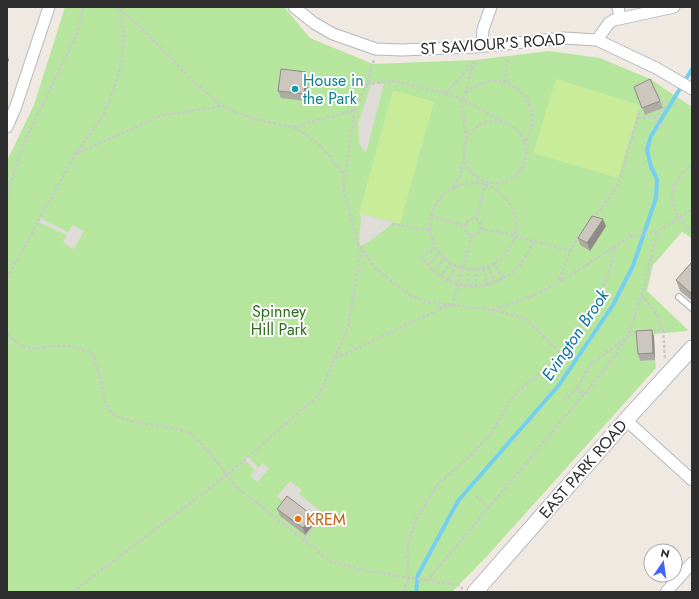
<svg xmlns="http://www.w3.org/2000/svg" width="699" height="599" viewBox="0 0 699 599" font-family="Jost,sans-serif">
<rect width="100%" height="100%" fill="#efe9e1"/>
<path fill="#b6e59e" d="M65,7h219l26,31 63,26 103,-4 73,-9 51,7 50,21 42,28v131l-10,-6 -29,33 -6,26 41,39 -2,1 -31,3 -1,3 -14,24 15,-1 1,8 -167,186 -37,38h-445v-431l27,-56z"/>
<g fill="#c9ec9a">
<path d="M556,79l84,26 -22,73 -85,-25z"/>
<path d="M393,90l41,12 -34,122 -41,-11z"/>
</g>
<g fill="#dfdcd8">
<path d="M372,82l12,2 -18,69 -7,-9 -1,-21z"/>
<path d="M359,213l37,10 -4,1 -23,18 -10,4 2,-29z"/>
<path d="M40,218l28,14 5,-7 11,6 -10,18 -11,-6 4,-8 -29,-13z"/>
<path d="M248,456l10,12 5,-5 6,6 -12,13 -7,-6 5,-6 -11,-11z"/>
<path d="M290,481l12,9 -3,4 24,19 -6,9 -27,-20 -3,3 -10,-9z"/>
</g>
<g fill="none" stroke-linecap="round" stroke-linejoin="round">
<path stroke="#75cff0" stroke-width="4" d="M416,592l2,-17 40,-74 101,-116 54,-80 20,-39 23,-68 1,-19 -6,-12 -4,-17 4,-14 41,-67"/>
<defs>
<path id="lane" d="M679,297l13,11"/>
<g id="street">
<path d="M294,7l20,16 19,11 43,15 26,1 73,-3 89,-9 33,2 59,28 36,21"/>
<path d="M618,7l2,11"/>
<path d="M597,40l12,-17 5,-3 60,-13"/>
<path d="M482,46l1,-17 8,-22"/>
<path d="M7,127l9,-21 33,-99"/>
<path d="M626,420l66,60"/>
<path d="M666,592l26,-29"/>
</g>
<path id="secondary" d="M475,592l151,-172 66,-72"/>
</defs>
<use href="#lane" stroke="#b4b7c1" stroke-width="8"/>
<use href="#street" stroke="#b4b7c1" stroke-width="13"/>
<use href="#secondary" stroke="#b4b7c1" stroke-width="17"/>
<g stroke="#c9c9c9" stroke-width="2.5" stroke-dasharray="3 2" stroke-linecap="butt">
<path d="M120,9l22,20 50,51 30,26 28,12 43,9 62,-17 12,-26 7,-25"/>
<path d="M650,79l15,29 -11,9"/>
<path d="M504,82l4,-24"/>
<path d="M367,84l27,-3 52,12 30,-33"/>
<path d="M466,92c8,-5 15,-10 25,-11 26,-2 48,24 39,50 -1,3 -3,7 -5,11"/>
<path d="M446,93l17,7 39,21"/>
<path d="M355,110l-12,79 15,54 18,26 35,27 16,6 66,8 35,-12 30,-15"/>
<path d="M638,118l16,-1 2,5 5,4"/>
<circle cx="495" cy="152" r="31"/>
<path d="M294,127l25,17 27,32"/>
<path d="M466,138l-4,-35 13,-42"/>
<path d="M76,154l84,-38 62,-10"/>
<path d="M692,166c-26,14 -26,49 0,64"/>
<circle cx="473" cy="226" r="43"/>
<path d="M454,187l7,-15 2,-14"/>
<path d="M7,195l16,-50 55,-113 5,-25"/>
<path d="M431,216l35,10"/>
<path d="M593,219l18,-23 9,-17 20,-69"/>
<circle cx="473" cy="227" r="8"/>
<path d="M476,220l9,-36"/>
<path d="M392,224l38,6"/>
<path d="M481,229l23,4 66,18"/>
<path d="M579,236l-9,15 -12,32 56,-36"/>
<path d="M436,247l-14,10c21,34 68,39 96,10 7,-7 11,-17 15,-26"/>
<path d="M494,263l9,16"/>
<path d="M428,265l12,-12"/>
<path d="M488,267l7,15"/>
<path d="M483,268l5,17"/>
<path d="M476,269v17"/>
<path d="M434,271l11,-13"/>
<path d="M441,277l10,-15"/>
<path d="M7,278l68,-123 27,-38 11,-25 7,-24 4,-31 -4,-28 -3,-2"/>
<path d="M449,281l7,-16"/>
<path d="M467,286l3,-17"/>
<path d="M642,295l15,20 6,15"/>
<path d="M452,306l20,-71"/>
<path d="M648,330h15l2,28"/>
<path d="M7,334c24,24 34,10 61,12 8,1 16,4 24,7 3,9 7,19 9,29 2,11 2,19 9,29 13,15 60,13 79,22 9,4 40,43 46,53l95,75 37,10 91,14 5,4"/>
<path d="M561,354c21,-33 50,-67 53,-107l16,-11 27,-4 35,-23"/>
<path d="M336,358l111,-52"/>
<path d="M577,388l7,6"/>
<path d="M563,399l8,-4 6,-7 13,-23 38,-29 17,-51 12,-53"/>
<path d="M476,496l13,11"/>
<path d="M304,540l13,-18"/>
<path d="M427,581l179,-213 22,-32 12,-5"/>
<path d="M73,592l155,-118 91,-79 29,-68 13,-77"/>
<path d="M403,592l6,-14 -2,-22 3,-19 6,-18 22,-35 33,-29 21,-23 18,-31 9,-11 30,-23 12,-13 -36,-36 -32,-8"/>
</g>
<use href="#lane" stroke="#fff" stroke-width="5.5"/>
<use href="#street" stroke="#fff" stroke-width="11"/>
<use href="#secondary" stroke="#fff" stroke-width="15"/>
</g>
<g fill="#afaba4">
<path d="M306,72l3,8 -3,21 -25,-3 -3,-7z"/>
<path d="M634,87l26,14 3,7 -18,7z"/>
<path d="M606,226l-16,25 -10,-6 -2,-7z"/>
<path d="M692,262v39l-12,-10 -4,-11z"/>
<path d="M654,337l1,23 -15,1 -2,-7z"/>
<path d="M277,509l38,14 -10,12 -25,-19z"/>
</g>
<g fill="#8e8b86">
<path d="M7,54l2,6 -2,5z"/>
<path d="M306,72l3,8 -3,21 -2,-7z"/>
<path d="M603,219l3,7 -16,25 -3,-8z"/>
<path d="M652,330l2,7 1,23 -2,-7z"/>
<path d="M312,515l3,8 -10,12 -2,-7z"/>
</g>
<g fill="#cbc7bf" stroke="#8e8b86">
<path d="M281,69l25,3 -2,22 -26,-3z"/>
<path d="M650,79l10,22 -18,7 -8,-21z"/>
<path d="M592,216l11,3 -16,24 -9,-5z"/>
<path d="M692,262v32l-16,-14z"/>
<path d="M652,330l1,23 -15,1 -2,-23z"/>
<path d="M287,496l25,19 -9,13 -26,-19z"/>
</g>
<circle fill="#0f9aa8" stroke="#fff" stroke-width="1.5" cx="295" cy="89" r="4"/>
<circle fill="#e8710a" stroke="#fff" stroke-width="1.5" cx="298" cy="519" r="4"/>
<g text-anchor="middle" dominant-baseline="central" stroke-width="4" stroke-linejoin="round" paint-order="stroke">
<g font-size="16" fill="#2e2e2e" stroke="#fff">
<text transform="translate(493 44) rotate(-4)">ST SAVIOUR'S ROAD</text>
<text transform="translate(583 469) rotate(-49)">EAST PARK ROAD</text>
</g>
<g font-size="16" fill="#0d838f" stroke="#fff" text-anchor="start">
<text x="303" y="80">House in<tspan x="303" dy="18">the Park</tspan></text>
</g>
<g font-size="16" fill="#2c6e1b" stroke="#fff">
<text x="279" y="311">Spinney<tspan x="279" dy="18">Hill Park</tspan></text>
</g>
<g font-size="16" fill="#c56008" stroke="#fff" text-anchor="start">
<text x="306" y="519">KREM</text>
</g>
<g font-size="17" font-style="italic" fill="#0d6fa3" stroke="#fff">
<text transform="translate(575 335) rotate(-56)">Evington Brook</text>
</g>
</g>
<rect width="699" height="599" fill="none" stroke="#2e2e2e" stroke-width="16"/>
<g transform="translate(663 563) rotate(13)"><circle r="19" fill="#ffffff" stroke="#ababab"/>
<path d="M0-3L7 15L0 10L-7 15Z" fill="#4264fb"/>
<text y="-6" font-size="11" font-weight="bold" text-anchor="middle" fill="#2e2e2e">N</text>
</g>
</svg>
